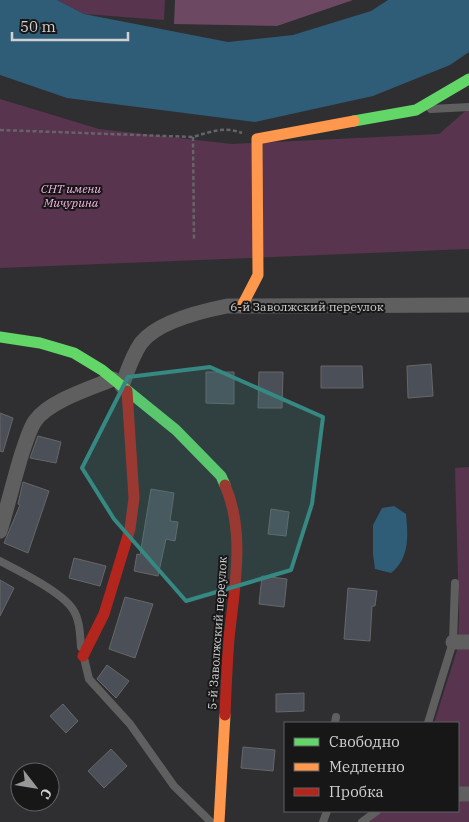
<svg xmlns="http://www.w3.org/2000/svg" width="469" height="822" viewBox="0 0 469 822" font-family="'IBM Plex Serif',serif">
<rect width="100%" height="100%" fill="#2f2f31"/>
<g fill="#58344e">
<path d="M57,0h108l-1,20 -80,-6z"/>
<path d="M0,99l99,30 133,15 207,-10 30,-26v141l-469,19z"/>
<path d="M469,467v355h-101l15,-11h75v-88h-24l24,-76 1,-32 -4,-147z"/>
</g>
<path fill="#6d4862" d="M175,0h178l-76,26 -103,-2z"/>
<g fill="#2f5c77">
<path d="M0,0h57l27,14 144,28 65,-7 78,-24 17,-11h81v52l-19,13 -77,31 -118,26 -188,-24 -67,-23z"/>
<path d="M394,506l12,8c2,21 4,44 -15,59l-16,-4 -2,-15v-29l9,-17z"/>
</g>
<g fill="#4a4f58" stroke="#666769">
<path d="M431,364l2,32 -25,2 -1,-32z"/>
<path d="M321,366h41l1,22h-42z"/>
<path d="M206,372h28v32l-28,-1z"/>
<path d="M259,372h24l-1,36h-24z"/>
<path d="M0,413l13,5 -10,34 -3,-1z"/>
<path d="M38,436l23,6 -5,21 -26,-5z"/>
<path d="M23,482l26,9 -21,62 -24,-10 16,-38 -2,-1z"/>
<path d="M151,489l23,4 -4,28 8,1 -3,19 -9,-2 -8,37 -24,-5 3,-17 3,1z"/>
<path d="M271,509l18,3 -3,24 -18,-2z"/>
<path d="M74,558l32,8 -6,20 -31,-8z"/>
<path d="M262,576l25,3 -3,28 -25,-3z"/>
<path d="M0,580l14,8 -14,28z"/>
<path d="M348,588l29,3 -2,15h-3l-2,35 -26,-2z"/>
<path d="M125,597l28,7 -18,54 -26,-9z"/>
<path d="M107,665l22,16 -13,17 -19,-19z"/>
<path d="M304,693v18l-28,1v-18z"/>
<path d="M63,704l15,17 -12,12 -16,-17z"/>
<path d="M243,747l32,3 -2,21 -32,-3z"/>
<path d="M111,749l16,17 -23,22 -16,-17z"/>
</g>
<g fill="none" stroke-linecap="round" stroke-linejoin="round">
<g stroke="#656567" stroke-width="2.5" stroke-dasharray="4 2.5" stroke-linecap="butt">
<path d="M0,130l193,7c17,-5 31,-11 49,-4"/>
<path d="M193,137l1,103"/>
</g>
<g stroke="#5f5f60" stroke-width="8">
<path d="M431,109l38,-2"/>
<path d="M0,561c19,10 60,30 72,47 8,11 8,26 9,39"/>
<path d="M84,658l5,21 41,45 44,62 37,36"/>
<path d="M335,723l1,-6"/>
<path d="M428,723l25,-81 2,-59"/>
<path d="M323,822l4,-11"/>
<path d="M362,822l15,-11"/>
</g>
<g stroke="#5f5f60" stroke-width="15">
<path d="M122,386c5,-14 10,-30 19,-43 16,-21 61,-32 86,-37l242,-1"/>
<path d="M0,531c8,-26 14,-52 22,-78 4,-11 7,-23 13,-32 14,-20 56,-33 78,-42"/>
<path d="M453,642h16"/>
<path d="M458,794h11"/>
</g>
<g stroke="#63d668" stroke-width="11">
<path d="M354,121l62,-11 53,-31"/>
<path d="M0,337l40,6 34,10 28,17 74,60 45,46 4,9"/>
</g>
<g stroke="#ff974d" stroke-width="11">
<path d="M242,306l16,-31 -1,-136 97,-18"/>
<path d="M219,822l6,-107"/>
</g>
<g stroke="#b3261e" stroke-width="11">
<path d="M225,485c21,49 9,103 4,154 -2,25 -3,51 -4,76"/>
<path d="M83,656l21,-42 26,-85 4,-31 -7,-107"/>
</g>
</g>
<path fill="#368882" fill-opacity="0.2" stroke="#368882" stroke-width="4" stroke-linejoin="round" d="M210,367l113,50 -11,87 -21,66 -105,31 -72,-82 -32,-51 46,-91z"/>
<g text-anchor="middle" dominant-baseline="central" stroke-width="4" stroke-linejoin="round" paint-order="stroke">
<g font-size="12" font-style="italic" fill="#f7b1e1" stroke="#171718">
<text x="71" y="188">СНТ имени<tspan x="71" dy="14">Мичурина</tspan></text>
</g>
<g font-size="12" fill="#d1d1d3" stroke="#171718">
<text x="307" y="306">6-й Заволжский переулок</text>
<text transform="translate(217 633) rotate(-86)">5-й Заволжский переулок</text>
</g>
</g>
<rect x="284" y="722" width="175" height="90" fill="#171718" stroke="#616163"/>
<rect x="294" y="738" width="25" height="8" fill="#63d668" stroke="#616163"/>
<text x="329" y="747" font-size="15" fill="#d1d1d3">Свободно</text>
<rect x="294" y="763" width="25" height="8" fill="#ff974d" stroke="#616163"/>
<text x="329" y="772" font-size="15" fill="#d1d1d3">Медленно</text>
<rect x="294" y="788" width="25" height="8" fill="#b3261e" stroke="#616163"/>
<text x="329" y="797" font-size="15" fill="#d1d1d3">Пробка</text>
<g transform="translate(35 787) rotate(121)"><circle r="24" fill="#171718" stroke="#616163"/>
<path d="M0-4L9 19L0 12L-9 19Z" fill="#98989a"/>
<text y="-8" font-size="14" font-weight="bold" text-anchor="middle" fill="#d1d1d3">С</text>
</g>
<path d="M12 32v8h116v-8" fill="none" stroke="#d1d1d3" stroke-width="2.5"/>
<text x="20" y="32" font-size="15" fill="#d1d1d3" stroke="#171718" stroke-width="4" paint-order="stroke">50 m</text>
</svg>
